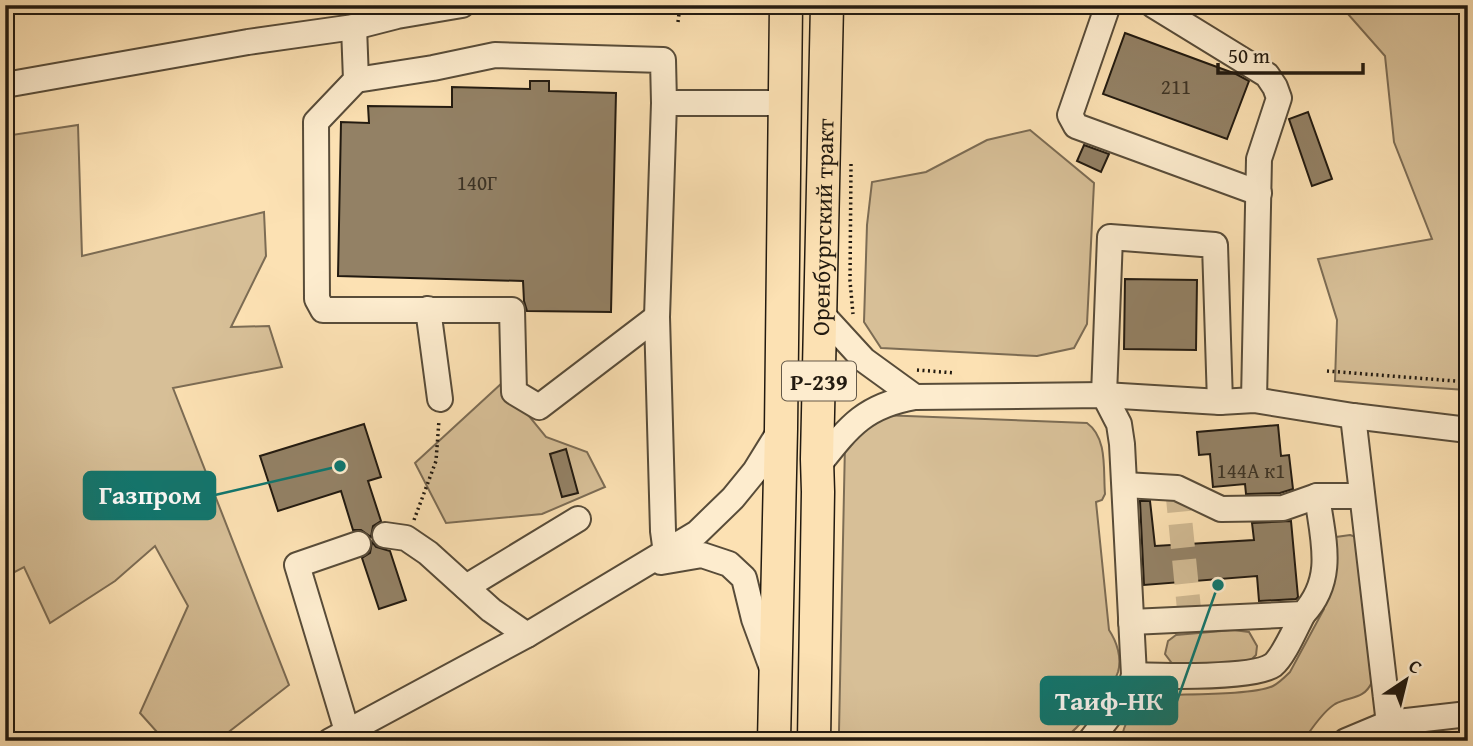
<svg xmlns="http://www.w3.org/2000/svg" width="1473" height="746" viewBox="0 0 1473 746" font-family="'Gentium Book Plus',serif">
<rect width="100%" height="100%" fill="#fce1b3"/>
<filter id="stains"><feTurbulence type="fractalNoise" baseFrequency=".00286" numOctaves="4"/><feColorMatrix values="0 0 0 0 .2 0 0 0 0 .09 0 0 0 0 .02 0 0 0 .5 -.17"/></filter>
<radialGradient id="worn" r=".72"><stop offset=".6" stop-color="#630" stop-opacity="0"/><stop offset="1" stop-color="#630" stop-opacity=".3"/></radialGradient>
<g fill="#d7bf97" stroke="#7c6c54" stroke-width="2">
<path d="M1340,5h128v387l-2,-2 -131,-9 2,-61 -19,-61 114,-20 -38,-97 -9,-86z"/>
<path d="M78,125l4,131 182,-44 2,44 -35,71 38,-1 13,41 -109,21 116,297 -72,56h-52l-25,-28 48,-107 -33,-60 -40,35 -65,42 -26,-56 -19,10v-441z"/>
<path d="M1030,130l64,53 -7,141 -13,24 -37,8 -156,-8 -17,-26 3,-97 5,-43 54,-10 61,-32z"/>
<path d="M502,383l44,54 41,15 18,35 -63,27 -96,9 -31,-60z"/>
<path d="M881,415l206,8c21,15 16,48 18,71l-3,6 -6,2 13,128c8,12 13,28 9,42 -6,18 -41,57 -56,69h-220l-3,-10 6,-287z"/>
<path d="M1350,535l6,2 16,145c-8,18 -22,14 -37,22 -13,8 -22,24 -31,35l-16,2h-166c0,-25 23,-40 45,-46 23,-1 88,0 106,-9 6,-3 12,-9 17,-14l34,-63 5,-71z"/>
<path d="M1233,630l16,2 8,14 -1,9 -8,8 -74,3 -9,-12 3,-13 8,-6z"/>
</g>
<g fill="#938165" stroke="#221a10" stroke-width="2">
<path d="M1125,33l111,41 13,7 -22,58 -124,-45z"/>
<path d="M530,81h19v10l67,2 -5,219 -84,-1 -3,-10 -1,-20 -185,-5 3,-154 28,1 -1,-17 84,1v-20l78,2z"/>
<path d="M1308,112l24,67 -20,7 -23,-67z"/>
<path d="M1084,145l25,9 -8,18 -24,-11z"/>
<path d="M1125,279l72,1 -1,70 -72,-1z"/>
<path d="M364,424l17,53 -13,4 13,40 -8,5 -2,11 -10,-7h-8l-12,-39 -63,20 -18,-55z"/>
<path d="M1278,425l3,31 8,-1 4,34 -13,4 -34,1 -1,-10 -32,3 -3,-33 -11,1 -2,-23z"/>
<path d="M566,449l12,44 -16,4 -12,-43z"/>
<path d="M1140,501h10l5,45 99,-6 -2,-17 39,-2 7,76 -2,2 -37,2 -2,-25 -113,9z"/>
<path d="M372,542l4,5 14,4 16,49 -27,9 -17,-51 8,-5z"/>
</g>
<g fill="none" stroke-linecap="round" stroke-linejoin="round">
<path stroke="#d0b992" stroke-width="24" stroke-dasharray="24 12" stroke-linecap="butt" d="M1177,488l13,131"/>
<defs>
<g id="minor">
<path d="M1108,5l-38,110 6,11 183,67"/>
<path d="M1153,5l114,70 8,12 4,11 -20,61 -5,241"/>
<path d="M354,27l2,53 -40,42 1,177 6,11h189l2,82 25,15 118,-90"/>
<path d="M356,80l77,-12 62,-13 168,5 1,43 -7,214 6,214 3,22"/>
<path d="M5,85l243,-43 106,-15 43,-11 65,-11"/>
<path d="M664,103h121"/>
<path d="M428,309l12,90"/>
<path d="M820,312l44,48 51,37"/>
<path d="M1353,416l38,325"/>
<path d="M817,467c31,-39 46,-61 98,-70l189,-2 116,7 34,-2 99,16 115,14"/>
<path d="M1125,485l52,3 44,21 62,-1 34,-12"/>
<path d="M385,535l21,3 22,15 63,57 36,25"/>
<path d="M661,562l41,-7 27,9 15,14 10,41 18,49"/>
<path d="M466,587l112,-68"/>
<path d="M1131,622l172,-8c33,-35 20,-74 14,-118h45"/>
<path d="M1134,675c28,1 120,4 139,-10 11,-9 23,-38 30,-51"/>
<path d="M347,731l-50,-166 61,-21"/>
<path d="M330,741l197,-106 170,-102 36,-35 22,-27 26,-42"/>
<path d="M1090,741l40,-52 4,-14 -12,-231 -3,-20 -15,-29 6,-158 105,8 5,157"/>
<path d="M1346,741l43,-18 79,-9"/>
</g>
<g id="major">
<path d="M774,741l7,-312 5,-424"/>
<path id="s1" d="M814,741l4,-249 -1,-33 10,-454"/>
</g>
</defs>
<use href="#minor" stroke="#584c39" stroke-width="28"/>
<use href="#major" stroke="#221a10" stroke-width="35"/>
<g stroke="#221a10" stroke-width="3.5" stroke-dasharray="2 3.5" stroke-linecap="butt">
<path d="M678,22l2,-17"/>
<path d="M851,164l-1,117 3,33"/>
<path d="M917,370l38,3"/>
<path d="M1327,371l141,11"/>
<path d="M414,520l22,-59 3,-41"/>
</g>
<use href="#minor" stroke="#fdecce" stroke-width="24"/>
<use href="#major" stroke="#fce1b3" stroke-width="32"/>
</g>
<g text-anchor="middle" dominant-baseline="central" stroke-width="7" stroke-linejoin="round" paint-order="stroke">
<g font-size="21" fill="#3e3425">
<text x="1176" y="86">211</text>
<text x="477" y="182">140Г</text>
<text x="1251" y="470">144А к1</text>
</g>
<rect fill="#fdecce" stroke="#645949" stroke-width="2" x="782" y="361.5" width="74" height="39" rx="5"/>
<g font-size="23" font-weight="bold" fill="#221a10">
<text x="819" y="381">Р-239</text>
</g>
<g font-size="24" fill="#221a10" stroke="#fdecce">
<text stroke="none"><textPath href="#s1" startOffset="514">Оренбургский тракт</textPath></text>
</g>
</g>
<path fill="none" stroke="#0f766e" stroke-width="2.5" d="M340 466L215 495M1218 585L1177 701"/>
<g fill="#0f766e" stroke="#fdecce" stroke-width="2.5">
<circle cx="340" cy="466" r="7"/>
<circle cx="1218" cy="585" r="7"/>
</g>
<g fill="#0f766e" stroke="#0f766e" stroke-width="2.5">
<rect x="84" y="472" width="131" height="47" rx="7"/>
<rect x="1041" y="677" width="136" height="47" rx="7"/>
</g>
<g font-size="26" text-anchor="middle" font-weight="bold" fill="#fff">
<text x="150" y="504">Газпром</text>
<text x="1109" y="710">Таиф-НК</text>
</g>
<rect width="1473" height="746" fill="none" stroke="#fce1b3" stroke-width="28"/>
<rect x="7" y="7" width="1459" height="732" fill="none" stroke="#221a10" stroke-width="3.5"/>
<rect x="14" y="14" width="1445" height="718" fill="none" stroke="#221a10" stroke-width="2"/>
<g transform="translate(1406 680) rotate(35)" stroke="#fdecce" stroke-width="5" paint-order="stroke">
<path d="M0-5L12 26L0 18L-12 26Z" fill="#221a10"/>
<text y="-10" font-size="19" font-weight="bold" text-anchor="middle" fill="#221a10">С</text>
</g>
<path d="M1218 63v10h145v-10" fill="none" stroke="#221a10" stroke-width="3.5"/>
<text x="1228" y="63" font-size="21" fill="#221a10" stroke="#fdecce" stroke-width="5" paint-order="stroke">50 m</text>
<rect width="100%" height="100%" filter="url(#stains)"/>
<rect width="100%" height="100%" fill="url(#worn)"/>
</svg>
